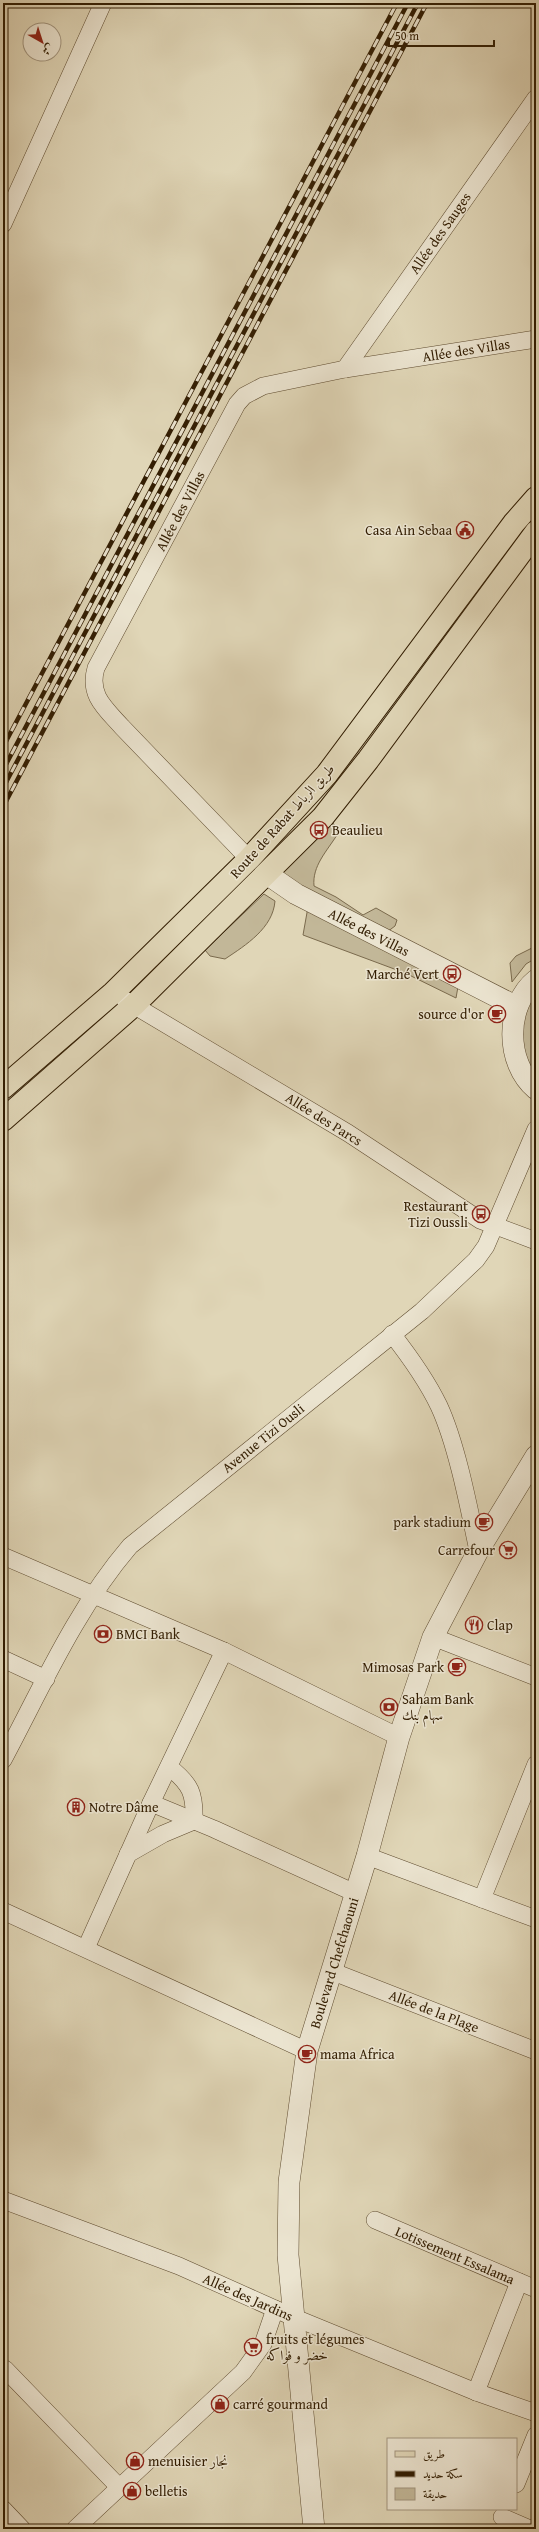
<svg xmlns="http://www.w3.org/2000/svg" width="539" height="2532" viewBox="0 0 539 2532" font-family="'Gentium Book Plus',Amiri,serif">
<rect width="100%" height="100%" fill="#e0d6b7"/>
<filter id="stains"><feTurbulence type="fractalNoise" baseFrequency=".005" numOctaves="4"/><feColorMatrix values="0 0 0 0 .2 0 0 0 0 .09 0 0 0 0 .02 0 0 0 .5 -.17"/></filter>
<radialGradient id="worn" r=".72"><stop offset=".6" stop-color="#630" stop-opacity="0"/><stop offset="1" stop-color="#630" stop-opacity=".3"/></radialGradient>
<g fill="#c2b798" stroke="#7a6a4d">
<path d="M329,821l5,3 3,11c-10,16 -25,31 -23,51l22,11 27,18 13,-7 21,12 -2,6 -8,6 -108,-57z"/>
<path d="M264,894l11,7c-2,27 -29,44 -50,58l-15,-3 -5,-6z"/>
<path d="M308,907l151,74 -3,17 -51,-25 -102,-38z"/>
<path d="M536,946v12l-10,6 -14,18 -2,-19 6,-7z"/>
<path d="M536,990v88l-13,-20 -2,-41z"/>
</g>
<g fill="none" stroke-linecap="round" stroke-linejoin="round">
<defs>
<g id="minor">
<path d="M3,224l100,-221"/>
<path d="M345,369l191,-271"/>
<path d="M249,859l-127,-132c-17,-19 -34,-32 -26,-59l141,-264 7,-8 19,-10 82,-17 191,-30"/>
<path d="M125,1000l223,133 132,87 56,21"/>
<path d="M392,1334c18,23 34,45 47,72 18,39 30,102 39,145"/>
<path d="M3,1556l221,95 175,86"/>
<path d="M433,1637l103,40"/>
<path d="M3,1659l43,20"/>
<path d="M3,1760c39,-73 73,-151 127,-214l292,-235 54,-51 10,-14 50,-117"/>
<path d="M151,1803l63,26 141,64"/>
<path d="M128,1854l35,-20 31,-13c1,-27 -3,-37 -25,-54"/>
<path d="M367,1856l169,63"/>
<path d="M482,1899l54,-135"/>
<path d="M3,1911l304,140"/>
<path d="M86,1948l65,-145 73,-152"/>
<path d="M331,1971l205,80"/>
<path d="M3,2200l176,66 114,51 183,75 60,21"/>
<path d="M375,2220l161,69"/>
<path d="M5,2369l113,117"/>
<path d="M476,2392l43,-110"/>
<path d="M516,2484l20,-49"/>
<path d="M3,2509l19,20"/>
<path d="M502,2517l28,12"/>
<path d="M75,2529l168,-157 20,-28 12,-35"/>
</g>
<g id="tertiary">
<path d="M267,874l29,20 221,113"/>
<path d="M536,980c-31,25 -31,83 0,109"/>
<path d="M314,2529l-26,-274 1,-73 18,-131 60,-195 32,-119 34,-100 45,-86 58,-95"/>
</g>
<g id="primary">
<path d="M3,1088l110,-95 136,-134 78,-85 187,-251 22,-25"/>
<path d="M3,1120l131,-115 189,-188 45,-57 168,-228"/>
</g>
</defs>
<use href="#minor" stroke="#5e4b2f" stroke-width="18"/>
<use href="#tertiary" stroke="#5e4b2f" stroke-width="22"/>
<use href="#primary" stroke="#321d02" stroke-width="24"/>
<use href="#minor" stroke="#ebe4d0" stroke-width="17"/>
<use href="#tertiary" stroke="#ebe4d0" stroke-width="21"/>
<use href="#primary" stroke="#e0d6b7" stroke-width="22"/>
<defs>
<g id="rail">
<path d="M3,747l394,-744"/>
<path d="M3,770l405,-767"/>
<path d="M3,788l415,-785"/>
<path d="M3,807l424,-804"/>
</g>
</defs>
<use href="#rail" stroke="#321d02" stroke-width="4.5"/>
<use href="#rail" stroke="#ebe4d0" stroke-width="3" stroke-dasharray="9" stroke-linecap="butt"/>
</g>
<defs>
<symbol id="civic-ring" viewBox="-11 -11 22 22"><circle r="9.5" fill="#ebe4d0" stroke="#8f2418" stroke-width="1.5"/><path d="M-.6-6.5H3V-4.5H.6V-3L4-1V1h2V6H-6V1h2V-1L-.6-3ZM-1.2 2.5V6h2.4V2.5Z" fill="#8f2418"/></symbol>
<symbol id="bus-ring" viewBox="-11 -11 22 22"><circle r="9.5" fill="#ebe4d0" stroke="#8f2418" stroke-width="1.5"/><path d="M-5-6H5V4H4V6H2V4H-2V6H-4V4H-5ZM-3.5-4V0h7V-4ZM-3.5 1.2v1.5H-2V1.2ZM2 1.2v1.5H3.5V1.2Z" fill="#8f2418"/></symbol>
<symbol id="cafe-ring" viewBox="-11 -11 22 22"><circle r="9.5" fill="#ebe4d0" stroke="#8f2418" stroke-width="1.5"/><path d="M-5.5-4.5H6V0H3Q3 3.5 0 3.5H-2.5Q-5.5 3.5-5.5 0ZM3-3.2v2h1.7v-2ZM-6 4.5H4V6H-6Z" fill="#8f2418"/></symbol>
<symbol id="supermarket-ring" viewBox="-11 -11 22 22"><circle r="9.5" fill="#ebe4d0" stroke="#8f2418" stroke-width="1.5"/><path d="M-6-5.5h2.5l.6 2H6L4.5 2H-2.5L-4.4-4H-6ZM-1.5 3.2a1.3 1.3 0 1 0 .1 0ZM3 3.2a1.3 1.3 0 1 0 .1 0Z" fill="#8f2418"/></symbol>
<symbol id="restaurant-ring" viewBox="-11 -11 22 22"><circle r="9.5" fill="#ebe4d0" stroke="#8f2418" stroke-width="1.5"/><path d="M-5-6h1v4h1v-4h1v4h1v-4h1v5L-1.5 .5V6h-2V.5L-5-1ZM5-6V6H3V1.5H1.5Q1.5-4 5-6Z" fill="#8f2418"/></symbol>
<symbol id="bank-ring" viewBox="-11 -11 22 22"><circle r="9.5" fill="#ebe4d0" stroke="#8f2418" stroke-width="1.5"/><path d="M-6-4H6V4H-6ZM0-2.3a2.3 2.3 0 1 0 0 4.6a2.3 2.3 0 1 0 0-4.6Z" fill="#8f2418"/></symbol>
<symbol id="building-ring" viewBox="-11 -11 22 22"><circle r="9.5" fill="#ebe4d0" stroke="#8f2418" stroke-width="1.5"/><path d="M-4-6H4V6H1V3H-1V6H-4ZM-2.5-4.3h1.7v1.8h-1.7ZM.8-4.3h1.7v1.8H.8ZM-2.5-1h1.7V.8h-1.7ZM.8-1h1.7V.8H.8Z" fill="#8f2418"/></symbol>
<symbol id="shop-ring" viewBox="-11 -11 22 22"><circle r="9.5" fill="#ebe4d0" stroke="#8f2418" stroke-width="1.5"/><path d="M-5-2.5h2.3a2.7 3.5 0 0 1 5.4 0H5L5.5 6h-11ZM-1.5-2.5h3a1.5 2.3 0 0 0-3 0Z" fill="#8f2418"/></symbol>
</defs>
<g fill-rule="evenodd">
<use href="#civic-ring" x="455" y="520" width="20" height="20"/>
<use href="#bus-ring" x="309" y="820" width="20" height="20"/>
<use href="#bus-ring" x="442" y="964" width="20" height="20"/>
<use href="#cafe-ring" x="487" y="1004" width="20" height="20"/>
<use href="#bus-ring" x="471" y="1204" width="20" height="20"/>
<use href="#cafe-ring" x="474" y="1512" width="20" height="20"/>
<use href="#supermarket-ring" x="498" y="1540" width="20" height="20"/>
<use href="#restaurant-ring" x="464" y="1615" width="20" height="20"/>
<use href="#bank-ring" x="93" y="1624" width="20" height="20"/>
<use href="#cafe-ring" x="447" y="1657" width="20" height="20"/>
<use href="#bank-ring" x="379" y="1697" width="20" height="20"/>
<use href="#building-ring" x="66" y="1797" width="20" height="20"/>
<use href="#cafe-ring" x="297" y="2044" width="20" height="20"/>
<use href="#supermarket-ring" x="243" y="2337" width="20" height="20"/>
<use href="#shop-ring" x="210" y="2394" width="20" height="20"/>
<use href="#shop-ring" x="125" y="2451" width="20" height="20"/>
<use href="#shop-ring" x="122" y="2481" width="20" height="20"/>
</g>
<g text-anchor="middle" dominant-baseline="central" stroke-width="3" stroke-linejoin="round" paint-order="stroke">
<g font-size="14" fill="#321d02" stroke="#ebe4d0">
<text transform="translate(440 233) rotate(-55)">Allée des Sauges</text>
<text transform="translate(466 350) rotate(-9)">Allée des Villas</text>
<text transform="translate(180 511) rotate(-62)">Allée des Villas</text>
<text transform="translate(282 821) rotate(-48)">Route de Rabat طريق الرباط</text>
<text transform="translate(369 932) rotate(27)">Allée des Villas</text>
<text transform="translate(324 1119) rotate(32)">Allée des Parcs</text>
<text transform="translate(263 1438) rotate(-39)">Avenue Tizi Ousli</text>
<text transform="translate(334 1963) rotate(-73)">Boulevard Chefchaouni</text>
<text transform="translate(434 2011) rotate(21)">Allée de la Plage</text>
<text transform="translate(455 2255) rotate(23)">Lotissement Essalama</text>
<text transform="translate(248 2297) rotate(24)">Allée des Jardins</text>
</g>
<g font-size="14" fill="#321d02" stroke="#ebe4d0" text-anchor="start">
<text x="452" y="530" text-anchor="end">Casa Ain Sebaa</text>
<text x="332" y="830">Beaulieu</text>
<text x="439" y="974" text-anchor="end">Marché Vert</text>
<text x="484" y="1014" text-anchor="end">source d'or</text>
<text x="468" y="1206" text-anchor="end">Restaurant<tspan x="468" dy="16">Tizi Oussli</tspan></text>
<text x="471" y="1522" text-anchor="end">park stadium</text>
<text x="495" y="1550" text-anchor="end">Carrefour</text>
<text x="487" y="1625">Clap</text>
<text x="116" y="1634">BMCI Bank</text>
<text x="444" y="1667" text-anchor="end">Mimosas Park</text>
<text x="402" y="1699">Saham Bank<tspan x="402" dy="16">سهام بنك</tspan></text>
<text x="89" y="1807">Notre Dâme</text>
<text x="320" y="2054">mama Africa</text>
<text x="266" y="2339">fruits et légumes<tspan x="266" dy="16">خضر و فواكه</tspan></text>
<text x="233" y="2404">carré gourmand</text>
<text x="148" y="2461">menuisier نجار</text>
<text x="145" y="2491">belletis</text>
</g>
</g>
<rect width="539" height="2532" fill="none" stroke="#e0d6b7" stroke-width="16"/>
<rect x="4" y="4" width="531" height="2524" fill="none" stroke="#321d02" stroke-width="2"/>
<rect x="8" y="8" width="523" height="2516" fill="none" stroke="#321d02"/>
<rect x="387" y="2438" width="130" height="72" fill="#ebe4d0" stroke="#a1947e"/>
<rect x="395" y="2451" width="20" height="6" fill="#e0d6b7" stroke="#a1947e"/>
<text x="423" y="2458" font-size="12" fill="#321d02">طريق</text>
<rect x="395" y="2471" width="20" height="6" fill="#321d02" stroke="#a1947e"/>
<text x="423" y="2478" font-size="12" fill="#321d02">سكة حديد</text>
<rect x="395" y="2488" width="20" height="12" fill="#c2b798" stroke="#a1947e"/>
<text x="423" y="2498" font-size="12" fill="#321d02">حديقة</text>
<g transform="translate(42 42) rotate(141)"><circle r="19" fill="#ebe4d0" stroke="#a1947e"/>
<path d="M0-3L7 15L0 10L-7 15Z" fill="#8f2418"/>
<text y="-6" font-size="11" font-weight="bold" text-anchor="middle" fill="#321d02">ش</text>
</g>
<path d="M389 40v6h105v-6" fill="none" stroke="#321d02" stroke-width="2"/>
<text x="395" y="40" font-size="12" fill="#321d02" stroke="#ebe4d0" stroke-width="3" paint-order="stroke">50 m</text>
<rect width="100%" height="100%" filter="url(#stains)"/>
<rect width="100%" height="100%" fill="url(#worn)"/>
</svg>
